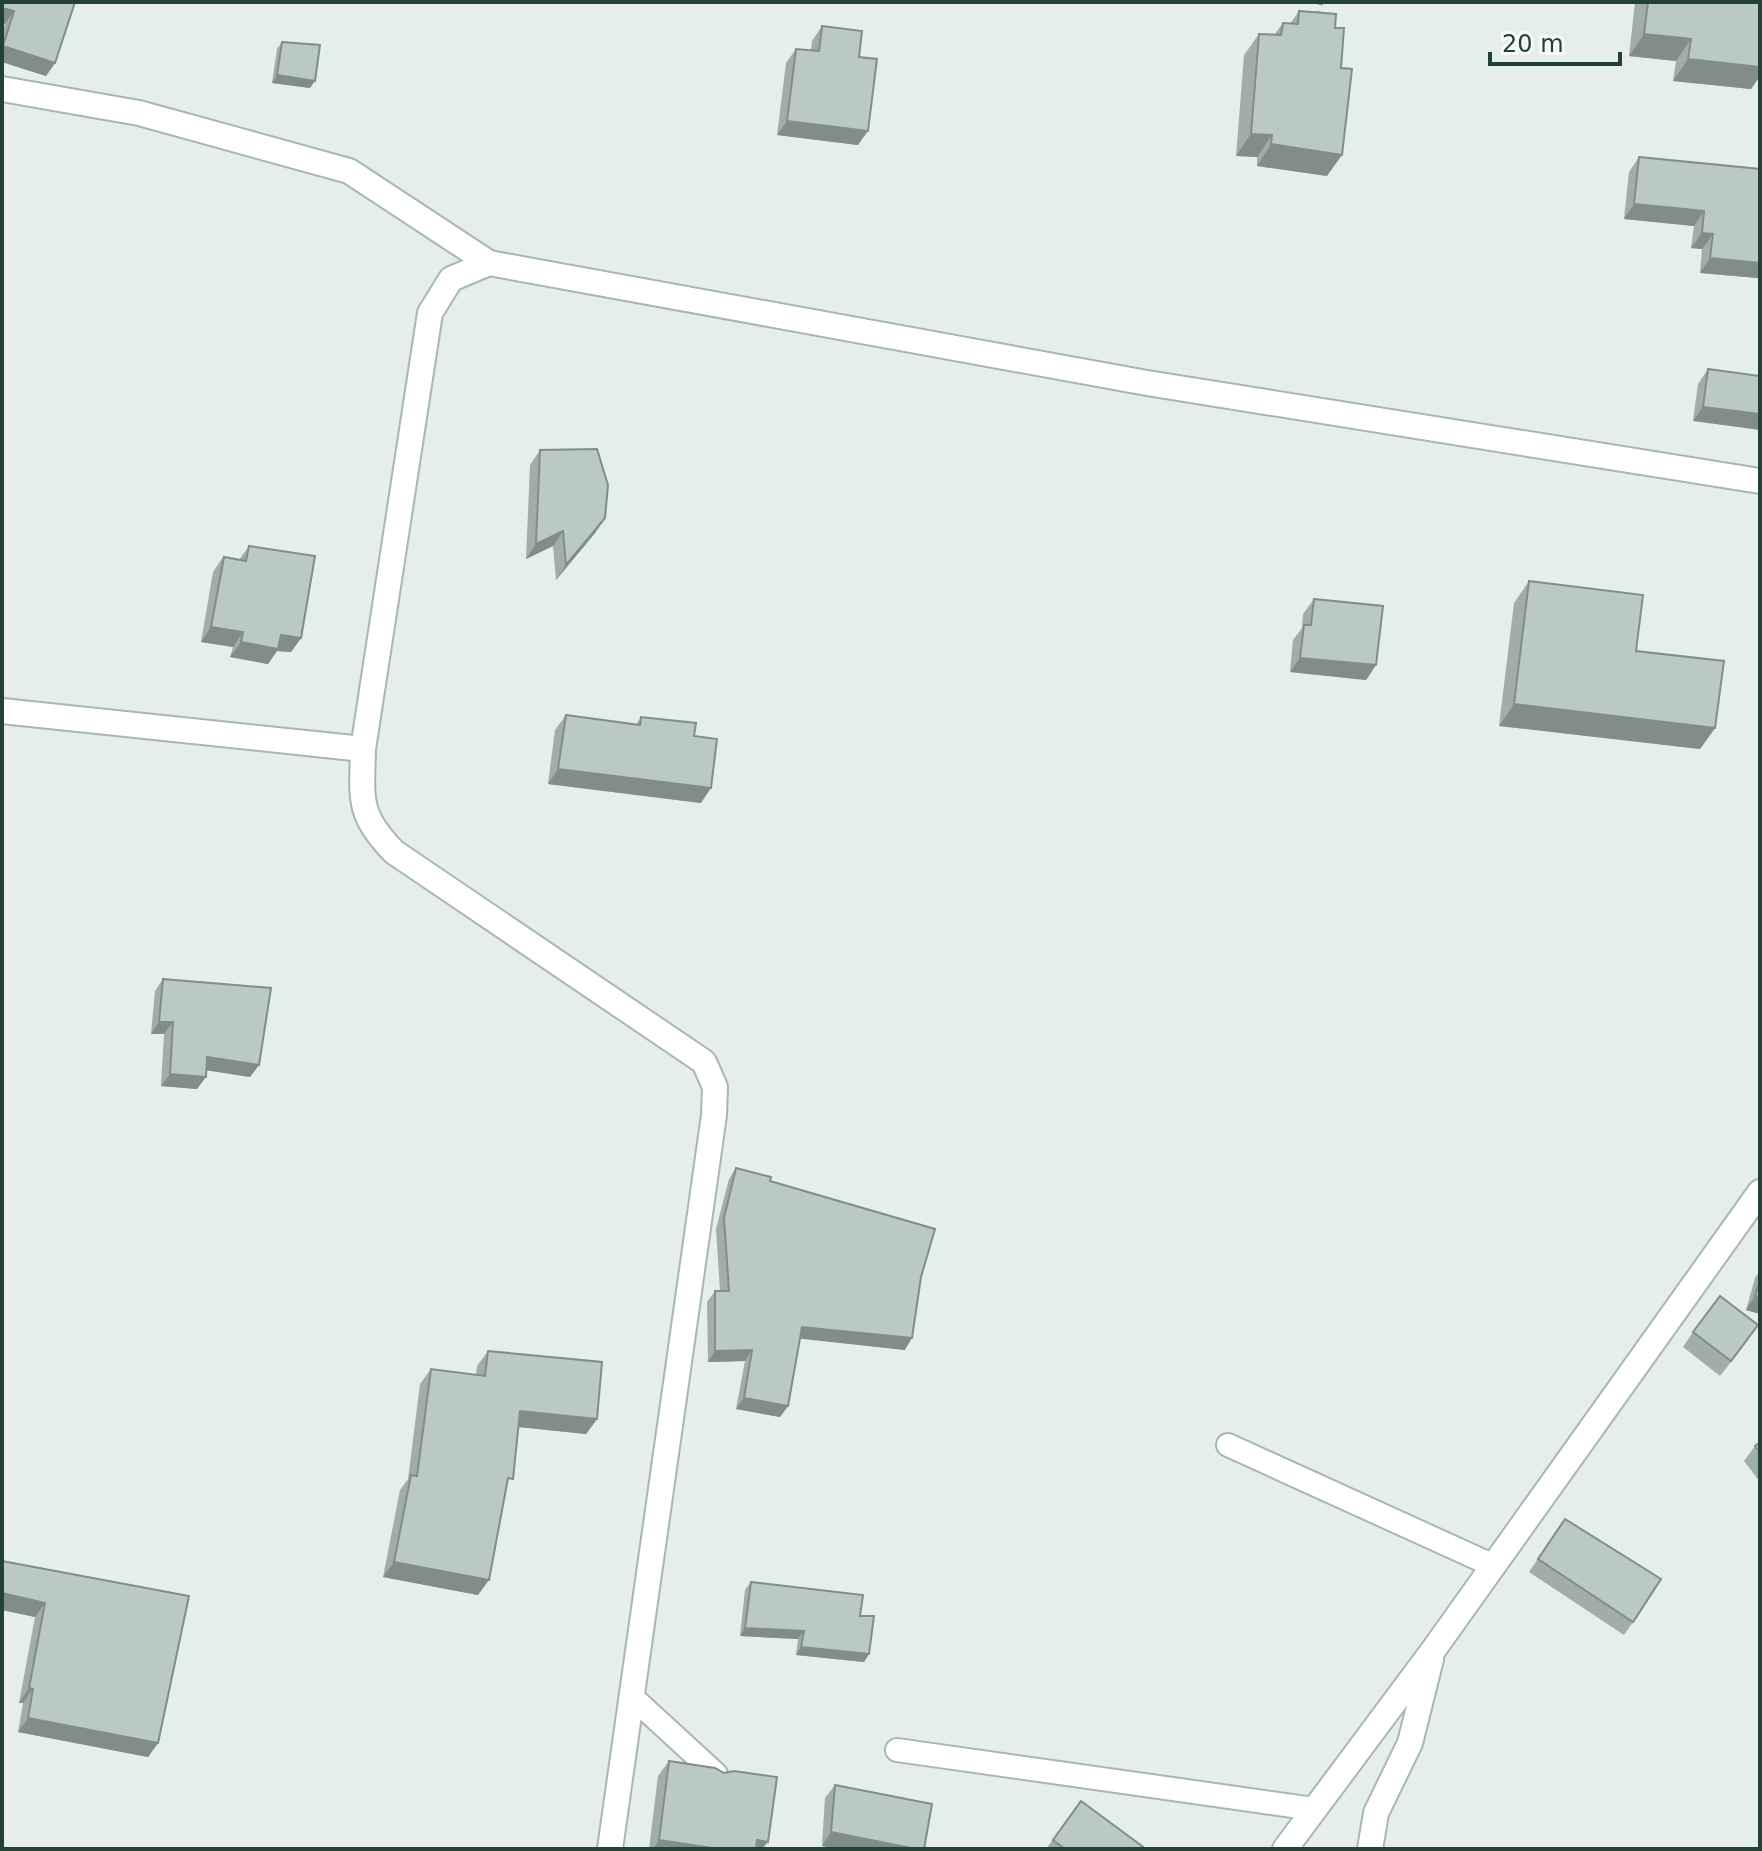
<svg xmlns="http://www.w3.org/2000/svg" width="1762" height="1851" viewBox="0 0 1762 1851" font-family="'DejaVu Sans',sans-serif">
<rect width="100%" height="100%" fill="#e5eeea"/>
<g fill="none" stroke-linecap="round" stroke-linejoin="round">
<defs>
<g id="lane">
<path d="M1228,1445l266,121"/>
<path d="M631,1696l85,78"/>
<path d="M897,1750l417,59"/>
</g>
<g id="street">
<path d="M2,89l137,24 210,58 140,92"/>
<path d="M2,711l361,38"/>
<path d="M610,1849l104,-734 1,-28 -11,-25 -310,-210c-37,-38 -32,-53 -31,-103l67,-436 21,-34 38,-16 658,120 613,98"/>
<path d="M1285,1849l149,-200 326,-457"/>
<path d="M1370,1849l6,-36 34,-70 21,-84"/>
</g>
</defs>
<use href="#lane" stroke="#a7b7b1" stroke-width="26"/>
<use href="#street" stroke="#a7b7b1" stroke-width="28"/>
<path stroke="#85b2a4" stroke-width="5" stroke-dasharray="4 6" stroke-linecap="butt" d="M1318,15l3,-13"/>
<use href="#lane" stroke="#fff" stroke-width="22"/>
<use href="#street" stroke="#fff" stroke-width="24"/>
</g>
<g fill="#a0ada8">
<path d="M2,2h73l-20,61 -9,13 -44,-14v-28l3,-10h-3z"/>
<path d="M1635,2h125v74l-9,13 -78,-8 3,-20 -47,-5z"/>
<path d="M1299,11l28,165 -70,-10v-9l-21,-1 8,-101 15,-21 15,1 9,-12 7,1z"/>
<path d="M822,26l37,31 -1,88 -81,-10 9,-72 10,-14 15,1 1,-9z"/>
<path d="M282,42l28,46 -38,-5 5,-34z"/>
<path d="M1639,157l121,12 -2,109 -58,-5 2,-24 -11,-1 3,-22 -70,-7 5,-47z"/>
<path d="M1708,369l52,7 -67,45 5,-37z"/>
<path d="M540,450l65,68 -10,15 -39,47 -3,-34 -27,13 4,-94z"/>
<path d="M249,546l52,92 -10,14 -14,-1 -9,13 -38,-7 3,-10 -32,-5 12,-70 10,-15 16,3z"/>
<path d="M1529,581l107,70 79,77 -15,21 -201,-23 15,-123z"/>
<path d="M1314,599l62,66 -10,15 -76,-8 3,-32 9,-12 1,-14z"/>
<path d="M566,715l70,10 5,-8 53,19 7,67 -153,-19 7,-54z"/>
<path d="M163,979l96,86 -9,12 -44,-7 -9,19 -36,-3 3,-52h-13l4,-43z"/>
<path d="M736,1168l34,13 151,96 -16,73 -105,-12 -12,68 -8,11 -44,-8 9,-48 -37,1 -1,-60 8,-11h5l-4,-62 13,-50z"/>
<path d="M1760,1271v43l-14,-4 9,-32z"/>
<path d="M1693,1332l55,8 -28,36 -37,-29z"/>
<path d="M488,1351l109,68 -11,15 -68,-7 -12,62 -28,106 -95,-18 17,-87 8,-11 12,-95 11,-15 45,6 1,-9z"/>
<path d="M1760,1442v40l-16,-21 11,-15z"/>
<path d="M1565,1519l68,103 -9,13 -95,-63z"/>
<path d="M2,1561l187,35 -31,147 -10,14 -130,-25 5,-29h-4l16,-86 -33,-7z"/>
<path d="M751,1582l109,34 9,38 -5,8 -68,-7 2,-16 -58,-3 5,-46z"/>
<path d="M669,1761l55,12 38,76h-113l9,-73z"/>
<path d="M835,1785l89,64h-85l-17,-3 3,-48z"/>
<path d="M1081,1801l65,48h-100z"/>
</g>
<g fill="#828d88">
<path d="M2,8l12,3 -9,13h-3z"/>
<path d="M1644,34l47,5 -15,22 -47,-5z"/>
<path d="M3,46l52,17 -9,13 -44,-14z"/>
<path d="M1688,59l72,8v9l-9,13 -78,-8z"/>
<path d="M277,75l38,6 -5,7 -38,-5z"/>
<path d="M787,121l81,10 -10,14 -81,-10z"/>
<path d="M1251,134l21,1 -15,22 -21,-1z"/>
<path d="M1271,144l71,11 -15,21 -70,-10z"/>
<path d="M1634,204l70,7 -10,15 -70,-7z"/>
<path d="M1702,233l11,1 -11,15 -11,-1z"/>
<path d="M1710,258l50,5v12l-2,3 -58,-5z"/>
<path d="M1703,407l57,7v16l-67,-9z"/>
<path d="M605,518l-10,15 -39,47 10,-15z"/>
<path d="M563,531l-10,15 -27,13 10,-15z"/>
<path d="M211,627l32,5 -10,15 -32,-5z"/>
<path d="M281,635l20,3 -10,14 -14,-1 -9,13 -38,-7 11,-15z"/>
<path d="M1300,658l76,7 -10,15 -76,-8z"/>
<path d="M1514,704l201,24 -15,21 -201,-23z"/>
<path d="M558,769l153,19 -10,15 -153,-19z"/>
<path d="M159,1022h14l-9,12h-13z"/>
<path d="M207,1057l52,8 -9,12 -52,-8z"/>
<path d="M170,1074l36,3 -9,12 -36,-3z"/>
<path d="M1755,1296l5,1v17l-14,-4z"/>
<path d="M802,1327l110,11 -7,12 -111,-12z"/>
<path d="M752,1350l-7,11 -37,1 7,-11z"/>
<path d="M744,1398l44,8 -8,11 -44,-8z"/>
<path d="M520,1411l77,8 -11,15 -77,-8z"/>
<path d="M394,1562l95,18 -11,15 -95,-18z"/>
<path d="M2,1593l43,10 -10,14 -33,-7z"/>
<path d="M745,1628l59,3 -6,8 -58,-3z"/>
<path d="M801,1647l68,7 -5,8 -68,-7z"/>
<path d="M29,1688l4,1 -10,14h-4z"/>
<path d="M28,1718l130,25 -10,14 -130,-25z"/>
<path d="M831,1832l85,17h-77l-17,-3z"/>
<path d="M659,1840l60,9h-66z"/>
<path d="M757,1840l11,2 -6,7h-11z"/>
</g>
<g fill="#bac9c3" stroke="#828d88" stroke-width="2">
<path d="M2,2h73l-20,61 -52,-17 11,-35 -12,-3z"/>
<path d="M1648,2h112v65l-72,-8 3,-20 -47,-5z"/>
<path d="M1299,11l37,3 -1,14h9l-3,40 11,1 -10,86 -71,-11 1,-9 -21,-1 8,-100 22,1 2,-12 15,1z"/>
<path d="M822,26l40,5 -3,26 18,2 -9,72 -81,-10 9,-72 23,2z"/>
<path d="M282,42l38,3 -5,36 -38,-6z"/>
<path d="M1639,157l121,12v94l-50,-5 3,-24 -11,-1 2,-22 -70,-7z"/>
<path d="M1708,369l52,7v38l-57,-7z"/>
<path d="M597,449l11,36 -3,33 -39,47 -3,-34 -27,13 4,-94z"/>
<path d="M249,546l66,10 -14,82 -20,-3 -3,14 -37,-7 2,-10 -32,-5 13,-70 22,4z"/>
<path d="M1529,581l114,14 -7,56 88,10 -9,67 -201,-24z"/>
<path d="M1314,599l69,7 -7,59 -76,-7 4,-33h7z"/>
<path d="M566,715l74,10 1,-8 55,6 -2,13 23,3 -6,49 -153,-19z"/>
<path d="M163,979l108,9 -12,77 -52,-8 -1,20 -36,-3 3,-52h-14z"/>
<path d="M736,1168l35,9 -1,4 165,48 -14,48 -9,61 -110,-11 -14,79 -44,-8 8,-48 -37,1v-60h14l-5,-73z"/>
<path d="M1760,1280v17l-5,-1z"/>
<path d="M1720,1296l38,29 -27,36 -38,-29z"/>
<path d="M488,1351l114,11 -5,57 -77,-8 -7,68 -5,-1 -19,102 -95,-18 17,-87 6,1 14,-107 54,7z"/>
<path d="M1760,1442v11l-5,-7z"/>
<path d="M1565,1519l96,60 -28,43 -95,-63z"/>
<path d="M2,1561l187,35 -31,147 -130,-25 5,-29 -4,-1 16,-85 -43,-10z"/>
<path d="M751,1582l112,13 -3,21h14l-5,38 -68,-7 3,-16 -59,-3z"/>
<path d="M669,1761l46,7 9,5 10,-2 43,6 -9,65 -11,-2 -1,9h-37l-60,-9z"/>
<path d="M835,1785l97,19 -8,45h-8l-85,-17z"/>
<path d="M1081,1801l65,48h-81l-12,-9z"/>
</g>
<rect width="1762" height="1851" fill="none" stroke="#244139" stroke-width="8"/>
<path d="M1490 52v12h130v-12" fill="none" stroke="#244139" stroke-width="4"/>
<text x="1502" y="52" font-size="24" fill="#244139" stroke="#f6faf8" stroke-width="6" paint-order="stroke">20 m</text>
</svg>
